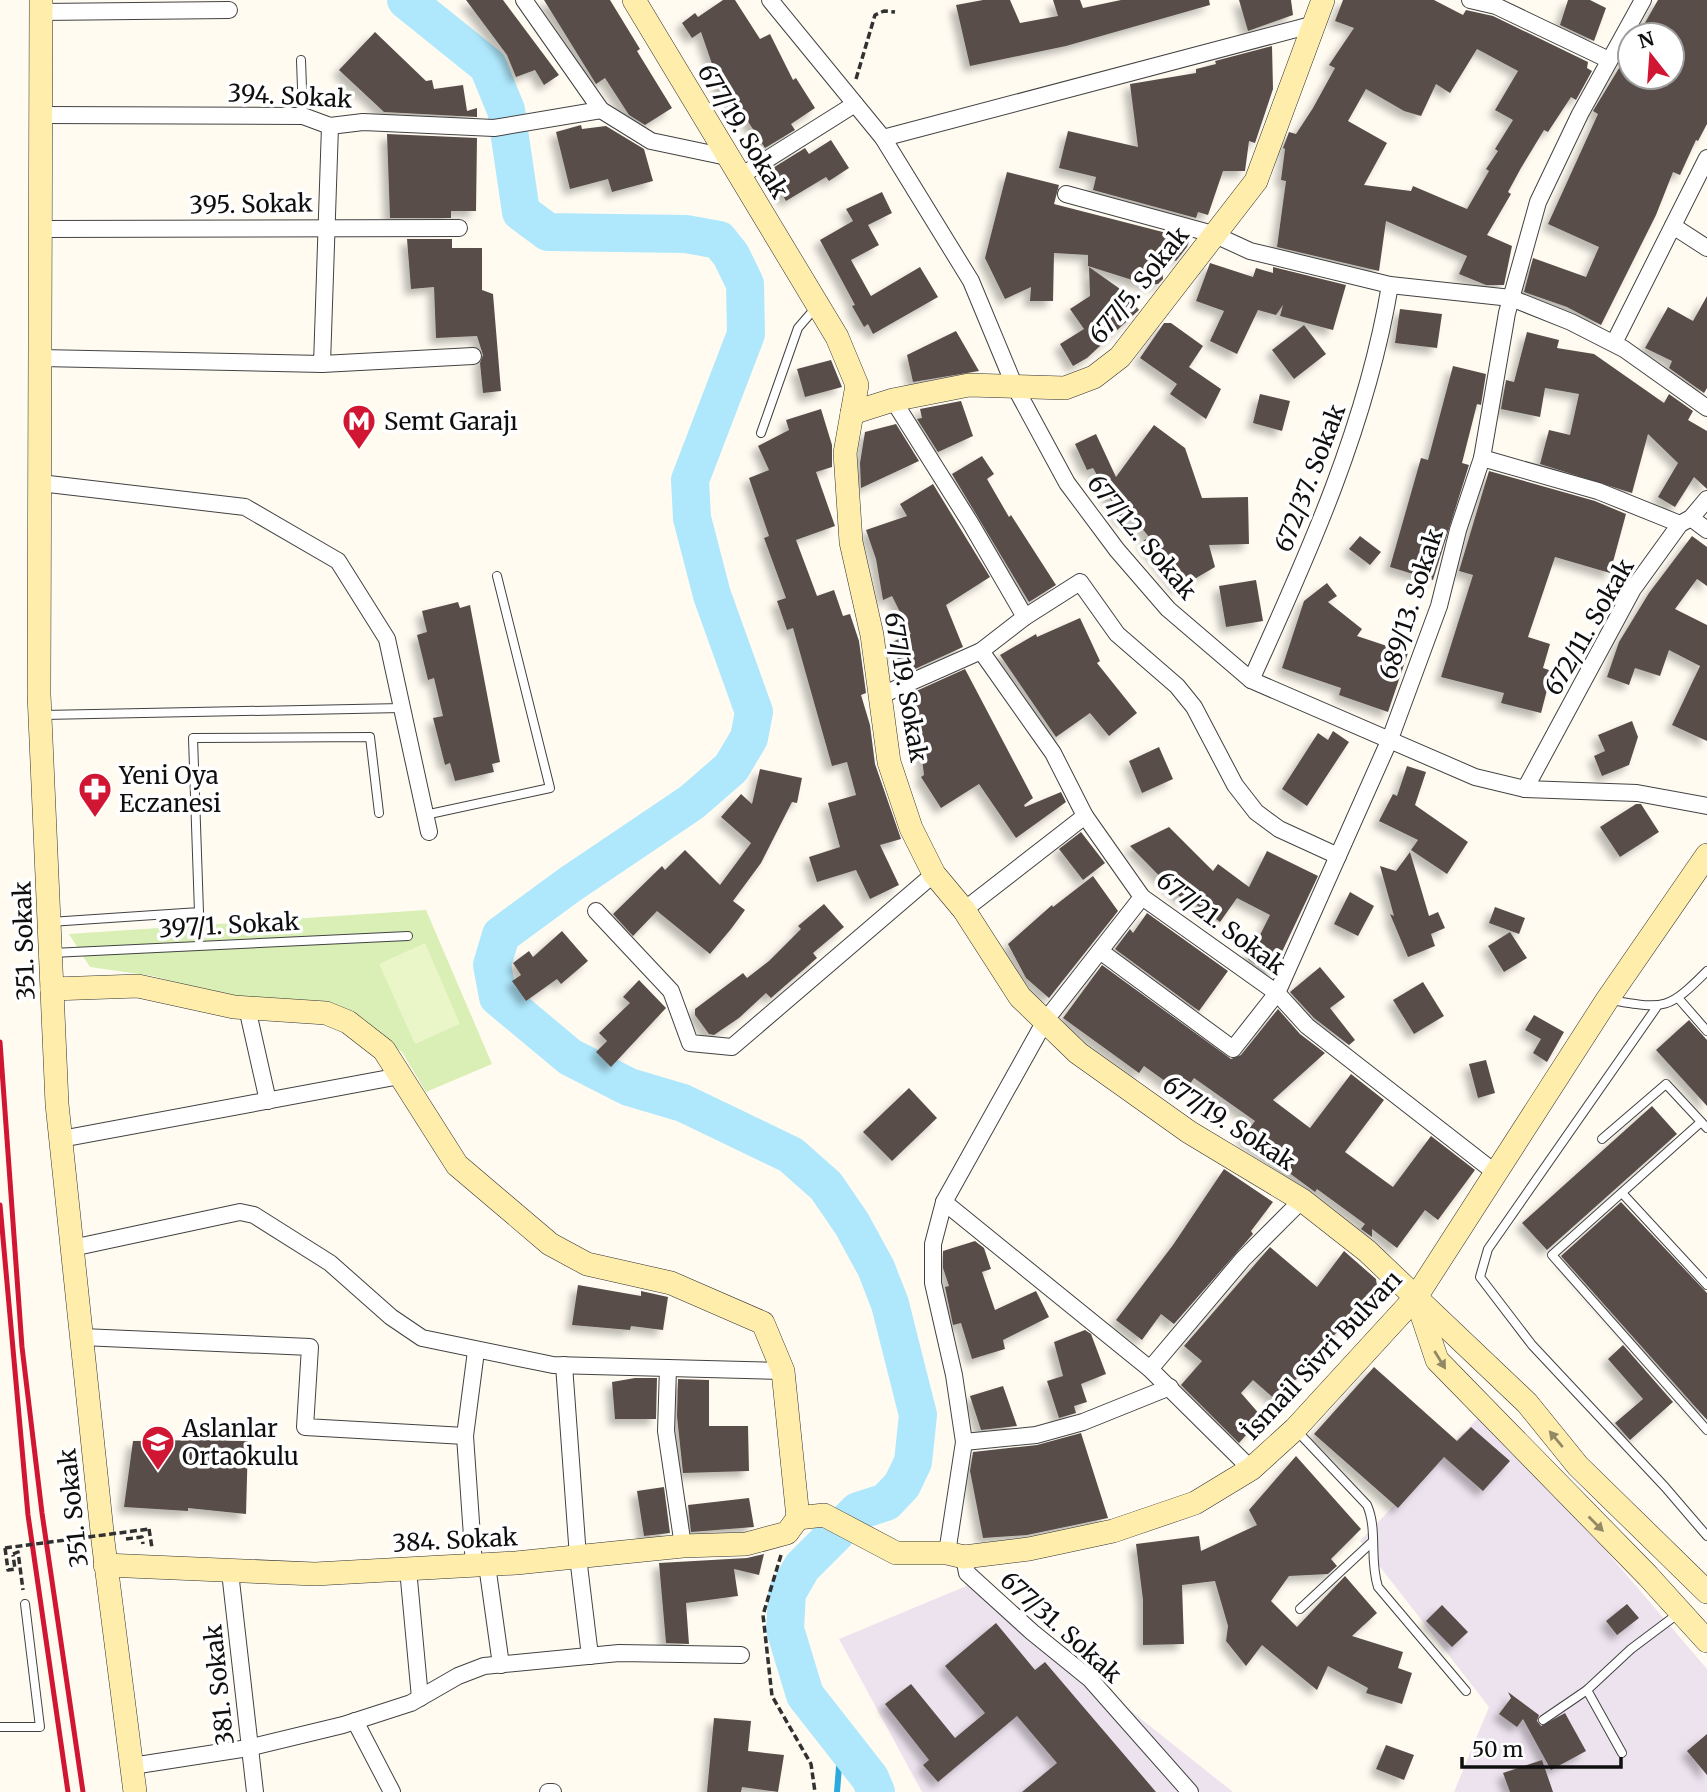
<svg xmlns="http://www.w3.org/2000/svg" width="1707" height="1792" viewBox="0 0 1707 1792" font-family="Merriweather,serif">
<defs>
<filter id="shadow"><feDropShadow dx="-6" dy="6" stdDeviation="3.5" flood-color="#0004"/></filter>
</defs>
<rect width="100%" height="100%" fill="#fffbf1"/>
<g fill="#ece3ee">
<path d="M1478,1418l93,92 136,159v123h-253l35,-85 -129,-166z"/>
<path d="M971,1584l262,208h-311l-83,-153z"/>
</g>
<path fill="#d9efb5" d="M426,910l66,154 -66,28 -24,-40 -74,-51 -98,-4 -77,-21 -63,-9 -21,-33z"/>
<path fill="#eaf5c8" d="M425,943l35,81 -45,20 -36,-80z"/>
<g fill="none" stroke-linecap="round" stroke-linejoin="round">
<path stroke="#2daadd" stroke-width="6" d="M837,1792l4,-51"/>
<path stroke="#afe8fd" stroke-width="38" d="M406,0l82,66 18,44 15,102 27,20 138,2 33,6 12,15 14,29 1,50 -56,146 2,38 20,77 42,117 -5,26 -18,30 -39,34 -123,83 -68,50 -9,30 6,32 72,60 59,30 54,16 108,52 35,31 26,38 24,44 14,36 28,111 -5,47 -11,23 -16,17 -28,9 -56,56 -15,26 -2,36 20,66 65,83 6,14"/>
</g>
<g fill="#594e4a" fill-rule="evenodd" filter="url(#shadow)">
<path d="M466,0h37l56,75 -15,10 -9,-15 -19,7 -9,-22z"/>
<path d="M544,0h66l30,49 -3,2 35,57 -27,17 -16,-10 -24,-37 -9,6z"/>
<path d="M723,0h12l25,39 10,-5 23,46 3,-2 19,30 -24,16 4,6 -30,18 -25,-39 -5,2 -14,-21 -20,-58 -9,6 -10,-15 13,-10 3,4z"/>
<path d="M983,0h27l10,23 38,-7 -5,-16h27l3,8 38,-8h88l1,5 -144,41 -96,20 -14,-61z"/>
<path d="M1239,0h52l2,15 -45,16z"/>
<path d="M1343,0h91l29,15 3,-5 27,6 95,46 -1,6 5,3 -16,29 -5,-3 -23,35 -4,-2 -23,38 -13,24 3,2 -24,41 25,11 -8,39h-18l-27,-11 8,-18 -81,-35 -7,50 -102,-24 9,-66 -5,-1 4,-31 -2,-1 6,-16 7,2 17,-26 22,-40 -6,-3 25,-37 -19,-7zM1477,49l41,22 -23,39 18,10 -18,29 3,2 -12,18 3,2 -22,38 -54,-23 -2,5 -47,-6 23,-42 -39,-22 18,-32 38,22 17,5 15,-32 14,9z"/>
<path d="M1568,0h22l16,8 -12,33 -34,-16z"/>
<path d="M1658,0h49v124l-9,17 -2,-1 -16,35 -7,-3 -17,43 -55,110 -34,-18 -43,-15 9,-34 53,19 13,-30 -51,-23 50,-110 -5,-3 37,-61v27h42v-42h-34z"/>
<path d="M375,32l51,49 6,-1 2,9 29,-4 4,26 10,-3v9l-93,-5 -45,-42z"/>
<path d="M1272,46l1,43 -18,54 -6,-2 -4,30h-22l-15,44 -10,-3 -2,6 -103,-28 3,-13 -37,-9 9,-37 70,16 -8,-63 66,-11v-4l20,-5 -1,-3z"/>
<path d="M581,125l1,4 24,-3 38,23 9,32 -41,11 -4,-13 -38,10 -14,-57z"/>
<path d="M387,134l90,4 -1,73h-25v7h-61z"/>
<path d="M831,140l18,28 -20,13 -3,-4 -40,24 -18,-30 37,-23 4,6z"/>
<path d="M1007,172l52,13 -5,19 136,35 -3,8 -11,14 -15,-4 2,22 -5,5 -10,1 -60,-19v-11l-34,-2 -1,48h-23l1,-14 -26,12 -20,-41z"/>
<path d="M882,192l10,21 -24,12 11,20 -28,15 20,36 49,-29 18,30 -65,37 -5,-10 -4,3 -12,-21 3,-1 -35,-65 33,-19 -7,-12z"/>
<path d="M407,239h45v9h30v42l11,4 8,97 -18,2 -3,-30 3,-8 -6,-19 -41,2 -2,-51 -23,2z"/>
<path d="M1210,263l43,14 3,-9 17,5v-6l73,18 -13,45 -53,-14 3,-11 -7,10 -18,-5 -21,44 -27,-13 14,-30 -28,-10z"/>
<path d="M1089,267l34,24 16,19 -52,48 -14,8 -13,-22 24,-15 -14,-20 20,-13z"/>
<path d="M1707,296v92l-3,5 -35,-25 3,-7 -27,-13 23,-41 25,14z"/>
<path d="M1400,309l42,5 -5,34 -42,-5z"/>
<path d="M1164,323h7l32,23 -14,21 32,22 -15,30 -36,-25 7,-10 -37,-26z"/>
<path d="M1304,325l22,29 -32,25 -22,-29z"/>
<path d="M956,331l23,40 -66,11 -6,-27z"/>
<path d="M1527,332l32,8 -2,8 37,6 70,49 5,-9 24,17 -5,9 19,11v58l-13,-12 -19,30 -17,-10 20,-34 -30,-29 -16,59 -92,-29 9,-34 21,5 9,-41 -34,-6 -5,29 -39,-8 5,-29 8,2z"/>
<path d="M831,360l11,27 -37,10 -8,-28z"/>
<path d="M1453,366l33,8 -5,31 -4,-1 -15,59 7,2 -36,115 -43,-13 31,-109 7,2z"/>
<path d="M1260,394l30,7 -8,30 -29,-8z"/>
<path d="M961,401l12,35 -35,16 -21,-33 5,-1 -2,-9z"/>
<path d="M821,409l11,36v22l-16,5 19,54 -39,14 21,56 17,-6 9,26 7,-2 9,27 7,52 -5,2 9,30 5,39 26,75 -21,6 19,40 -29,14 -14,-29 -39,12 -8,-25 31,-10 -12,-44 28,-8 -9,-33 -15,4 -39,-138 -6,2 -10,-29 9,-3 -22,-60 5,-2 -20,-58 20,-8 -11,-24 31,-16 -3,-10z"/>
<path d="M896,424l23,37 -58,27 -1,-25 5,-31z"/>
<path d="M1154,425l31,23 17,50 46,-1 1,47 -40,1 6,22 -36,21 -36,-47 6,-4 -16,-20 -10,5 -30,-54 -6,2 -12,-26 21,-10 20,43z"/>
<path d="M982,456l12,18 -7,5 22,38 2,-2 45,70 -27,17 -77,-128z"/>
<path d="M1489,471l106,30 31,13 -16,59 -55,-16 -27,80 22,7 -7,24 9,3 -11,42 -40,-10 3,-10 -63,-16 32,-102 -14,-4z"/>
<path d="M933,484l57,93 -44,28 17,42 -59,27 -12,-32 19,-8 -19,-38 -9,4 -7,-41 -10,-29 41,-14 -7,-12z"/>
<path d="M1360,536l21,16 -11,13 -21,-16z"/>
<path d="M1692,536l15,11v39l-10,-7 -22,30 32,16v116l-35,-16 28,-59 -31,-16 -9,26 -25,-8 -6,17 -22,-8 12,-35 30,-49z"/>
<path d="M1256,580l7,41 -37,6 -7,-41z"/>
<path d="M1327,583l10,13 -9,6 34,27 -5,7 51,17 -20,59 -49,-17 2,-7 -59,-20 22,-67z"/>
<path d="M458,602l2,6 10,-3 30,157 -8,2 2,8 -39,9 -5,-18 -5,2 -12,-47 10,-2 -9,-38 -6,2 -11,-45 10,-3 -5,-21z"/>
<path d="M1080,618l20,43 -3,2 40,50 -28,23 -19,-23 -34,24 -56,-82 36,-21 1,3z"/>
<path d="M965,669l68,129 -9,7 1,2 36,-15 5,10 -50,36 -37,-54 -38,24 -20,-31 3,-2 -10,-83z"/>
<path d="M1632,721l6,16 -9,28 -27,11 -8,-20 11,-5 -7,-16z"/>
<path d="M1333,731l16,11 -42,64 -25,-17 36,-56 10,7z"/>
<path d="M1159,747l14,32 -31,14 -13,-32z"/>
<path d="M1407,766l19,6 -11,33 53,37 -21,32 -36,-24 7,-10 -39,-19 14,-27 4,2z"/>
<path d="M760,769l42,9 -5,25 -5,-1 -31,61 -28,38 12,9 -14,19 -21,25 -53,-43 -24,25 -20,-22 49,-48 3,4 20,-20 35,35 31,-42 -30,-26 20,-23 11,10z"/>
<path d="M1636,804h5l18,28 -39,25 -20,-30z"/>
<path d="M1169,827l44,44 5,-7 31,23 18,-36 51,25 -47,99 -23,-16 22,-44 -33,-17 -17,24 -34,-25 -3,3 -53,-54z"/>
<path d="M1081,832l24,31 -22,17 -24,-31z"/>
<path d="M1410,852l19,64 9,-4 7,16 -14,6 4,12 -27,11 -18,-43 4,2 -14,-50 16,5z"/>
<path d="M1093,876l25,35 -69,87 -23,-20 -18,-34 44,-39 1,2z"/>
<path d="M1350,892l24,14 -16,30 -24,-12z"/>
<path d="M824,904l20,23 -31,26 4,5 -46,40 -5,-5 -27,25 -25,17 -5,-1 -14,-19v-6l48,-36 4,5 22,-17 32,-32 -3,-3z"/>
<path d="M1495,907l30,11 -6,16 -30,-11z"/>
<path d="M1147,913l81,58 -29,40 -84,-62 15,-20 3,4z"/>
<path d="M562,931l26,30 -27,23 -4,-5 -31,22 -14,-20 9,-6 -8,-12 16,-12 4,6z"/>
<path d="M1510,932l17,26 -23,14 -16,-26z"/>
<path d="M1102,965l129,94 10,-4 37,-46 22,25 25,19 -52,47 37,28 41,-54 33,26 -39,52 48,35 38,-51 44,34 -37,50 -13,-10 -28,38 -25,-19v8l-11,-8 4,-5 -48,-35 -2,3 -73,-54 13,-17 -61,-43 -11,16 -39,-28 -5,7 -76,-55z"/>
<path d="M1320,967l25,30 -15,11 25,32 -6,5 -35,-27 -24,-26z"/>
<path d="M639,980l27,28 -55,59 -15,-15 11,-11 -8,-8 31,-30 -7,-6z"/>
<path d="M1423,982l21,34 -30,18 -21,-34z"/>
<path d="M1534,1015l30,17 -17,30 -14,-9 8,-14 -16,-9z"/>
<path d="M1689,1020l18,20v66l-51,-56z"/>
<path d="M1486,1060l9,33 -17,5 -9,-34z"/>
<path d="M909,1088l28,30 -45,43 -29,-29z"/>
<path d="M1652,1106l25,28 -130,116 -25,-27z"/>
<path d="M1224,1169l49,33 -22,29 2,3 -79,90 -13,-10 -19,26 -26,-20 57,-75z"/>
<path d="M1621,1202l86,91v127l-146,-164z"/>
<path d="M975,1241l9,7 7,21 -9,3 13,38 41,-19 13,26 -46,23 2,9 -33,10 -11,-36 -8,2 -8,-38 4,-1 -6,-18v-17z"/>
<path d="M1270,1247l47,40 27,-36 32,28 1,7 -100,115 -24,-21 -12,13 21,24 -23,26 -58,-58 21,-24 -18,-15z"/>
<path d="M578,1285l63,11v-5l27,6 -5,33 -32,-4 -1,4 -58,-5z"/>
<path d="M1085,1330l6,4 15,40 -25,10 6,18 -13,4 2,7 -17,5 -12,-37 16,-5 -9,-34z"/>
<path d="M1623,1345l50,57 -43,38 -15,-17 28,-24 -35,-40z"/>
<path d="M1374,1367l83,74 14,-14 39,34 -27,30 -39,-34 -46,51 -84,-74z"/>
<path d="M635,1378h22l-1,41h-41l-3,-37z"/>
<path d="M678,1379l31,1v46h39l1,45 -66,2 -6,-57z"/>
<path d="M1003,1386l14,40 -36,4 -11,-34z"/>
<path d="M1081,1433l27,85 -81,17 -44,3 -13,-67 3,-19 64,-7z"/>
<path d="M204,1440l44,1 -2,73 -58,-6v3l-64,-4 9,-66z"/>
<path d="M1296,1456l65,73 -30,30 6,7 -9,8 -39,2 -18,25 26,26 48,-51 32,37 -25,23 51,16 -5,16 14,5 -10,31 -36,-11 2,-5 -40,-22 -11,24 -55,-45 -16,21 -20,-25 2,-15 -13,-45 -33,4 2,59 -41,1v-45l-7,-56 63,-8 2,15 56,-26 -8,-15z"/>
<path d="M664,1487l6,46 -26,3 -7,-45z"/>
<path d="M749,1498l5,29 -63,5 -3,-27z"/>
<path d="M764,1554l-5,21 -25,-6 4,27 -52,7 3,41 -23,-1 -7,-80 88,-5z"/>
<path d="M1627,1604l12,14 -22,17 -11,-14z"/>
<path d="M1442,1605l26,27 -16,15 -26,-26z"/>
<path d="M996,1623l39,47 10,-8 111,130h-134l35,-29 -40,-47 -79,66 -15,-17 6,-5 -44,-56 26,-20 44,54 30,-25 -40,-47z"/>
<path d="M1508,1692l31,23 -2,6 4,5 24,-13 21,38 -35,19 -28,-51 -6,8 -18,-13 12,-16z"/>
<path d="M714,1718l37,3 -3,30 36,4 -6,37 -36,-5 -1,5h-34z"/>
<path d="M1707,1734v41l-20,-24z"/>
<path d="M1386,1745l28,10 -10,25 -28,-11z"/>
<path d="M1542,1760l11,32h-43l-7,-19z"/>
</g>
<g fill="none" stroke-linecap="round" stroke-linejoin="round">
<defs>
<g id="lane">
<path d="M301,60l2,56"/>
<path d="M761,433l37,-105 19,-22"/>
<path d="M43,715l359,-7"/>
<path d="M425,815l125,-27 -53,-212"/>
<path d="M50,922l149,-10 -6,-174 177,-1 9,76"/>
<path d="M52,953l356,-17"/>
<path d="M1679,999l28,32"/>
<path d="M1609,1000c56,9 58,11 98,-29"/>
<path d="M1656,1008l-168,241 -8,28 52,68 133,142 42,49"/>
<path d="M1701,1122l-149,133 155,175"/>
<path d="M1602,1139l64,-55 41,44"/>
<path d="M1622,1193l85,92"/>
<path d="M1297,1431l70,74c11,25 2,54 11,82l88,104"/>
<path d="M1300,1609l71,-66"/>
<path d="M1543,1720l44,-30"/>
<path d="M0,1727h40l-15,-123"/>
<path d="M1622,1753l-35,-63 44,-41 48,-36"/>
</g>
<g id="street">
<path d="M524,0l77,110 50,31 76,16"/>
<path d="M770,0l113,138 88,143 44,106 52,96 50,67 51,59 83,71 224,97 50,12 112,4 70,13"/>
<path d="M1470,0l26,6 113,54"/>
<path d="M41,12l188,-2"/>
<path d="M42,115l261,1 27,10 33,-4 131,6 107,-18"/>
<path d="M883,138l432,-114"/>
<path d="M739,177l116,-73"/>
<path d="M1066,194l147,40 37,17 140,34 121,13 60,24 53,27 83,59"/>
<path d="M1673,226l34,22"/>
<path d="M42,229l417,-1"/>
<path d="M1614,343l93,-185"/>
<path d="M41,358l281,6 8,-238"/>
<path d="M322,364l151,-8"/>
<path d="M893,400l78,124 54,93"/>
<path d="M1482,458l116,33 82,33"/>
<path d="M40,483l205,24 93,54 49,78 42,193"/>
<path d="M1691,518l16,12"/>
<path d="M981,651l72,102 32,63 57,81 135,96 30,33 190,148"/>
<path d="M1251,680c58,-127 116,-256 139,-395"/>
<path d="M882,695l99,-44 44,-34 55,-35 37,52 60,52 17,21 41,78 21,27 23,17 59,27"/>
<path d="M1525,789l108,-200 47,-65 11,-6 16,-19"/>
<path d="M964,910l121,-94"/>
<path d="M596,911l75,80 19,52 42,4 202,-173"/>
<path d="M1100,951l133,98 44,-56 113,-254 49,-133 19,-76 24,-72 25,-145 31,-111 42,-88 63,-114"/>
<path d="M247,1008l21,93"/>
<path d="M61,1139l339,-63"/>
<path d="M944,1202l206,167 101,100"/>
<path d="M72,1248l168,-36 14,3 76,48 61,54 31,21 131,27 230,6"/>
<path d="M82,1337l228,10 -5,80 160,9"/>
<path d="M564,1365l14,192 12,99"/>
<path d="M668,1368l-2,63 17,115"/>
<path d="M1150,1369l93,-110 59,-59"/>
<path d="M964,1442l72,-7 47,-13 87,-35"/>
<path d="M947,1553l17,-111 -10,-67 -21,-92v-39l11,-42 101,-181 97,-124"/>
<path d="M964,1557l3,16 65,59 58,47 100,113"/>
<path d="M474,1565l-9,-129 11,-85"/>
<path d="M487,1565l14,100"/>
<path d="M408,1569l12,129"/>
<path d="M230,1572l25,220"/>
<path d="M355,1721l37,71"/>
<path d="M132,1766l116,-18 95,-23 68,-22 47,-27 26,-10 135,-13 122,2"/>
<path d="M548,1792h5"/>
</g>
<g id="secondary">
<path d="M41,0l-2,694 18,410 46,437 32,251"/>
<path d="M634,0l203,337 20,48 -12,68 6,89 21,93 17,127 22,66 23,46 30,36 56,87 58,56 111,79 113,68 65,51 160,152 51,63 129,126"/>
<path d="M852,413l41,-13 76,-15 96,3 29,-11 26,-20 136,-176 67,-181"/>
<path d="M52,989l86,-3 96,21 92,6 22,9 36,28 73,115 93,79 37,20 84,19 92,40 20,48 15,147 26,-3 72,38h51l17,4 65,-8 84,-18 82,-28 56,-34 44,-40 121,-132 191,-297 100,-145"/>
<path d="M1417,1300l20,60 211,216 59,65"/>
<path d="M105,1565l210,9 201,-11 167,-17 63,-2 41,-11 11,-15"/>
</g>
</defs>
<use href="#lane" stroke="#424242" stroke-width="10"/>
<use href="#street" stroke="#424242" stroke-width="18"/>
<use href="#secondary" stroke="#313131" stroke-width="24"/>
<g stroke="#313131" stroke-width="3.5" stroke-dasharray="7 3.5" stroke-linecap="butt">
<path d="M856,79l19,-64 9,-4 11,1"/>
<path d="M149,1529l3,19"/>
<path d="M126,1539l16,-2 1,7"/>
<path d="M5,1548l3,22 7,-1 -2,-14"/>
<path d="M13,1554l5,-2 5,38"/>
<path d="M781,1555l-18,60 9,81 39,68 4,28"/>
</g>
<use href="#lane" stroke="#fff" stroke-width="8"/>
<use href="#street" stroke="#fff" stroke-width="16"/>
<use href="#secondary" stroke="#ffedac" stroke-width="23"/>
<g stroke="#d01633" stroke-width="5">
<path d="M0,1042l22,305 20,166 41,279"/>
<path d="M0,1205l28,310 40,277"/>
</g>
<path stroke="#313131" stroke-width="3.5" stroke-dasharray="7 3.5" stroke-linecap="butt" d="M5,1548l144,-19"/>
</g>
<defs><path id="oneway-solid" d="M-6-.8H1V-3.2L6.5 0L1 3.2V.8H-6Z" transform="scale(1.75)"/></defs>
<g fill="#938965">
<use href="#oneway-solid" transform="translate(1440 1360) rotate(58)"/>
<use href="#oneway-solid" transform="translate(1556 1439) rotate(-130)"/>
<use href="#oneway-solid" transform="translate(1596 1524) rotate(45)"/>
</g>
<defs>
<symbol id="metro-pin" viewBox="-11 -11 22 30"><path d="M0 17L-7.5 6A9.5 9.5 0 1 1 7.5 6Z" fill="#d01633" stroke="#fff"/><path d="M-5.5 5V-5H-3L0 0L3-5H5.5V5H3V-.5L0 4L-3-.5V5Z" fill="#fff"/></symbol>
<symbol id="pharmacy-pin" viewBox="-11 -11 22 30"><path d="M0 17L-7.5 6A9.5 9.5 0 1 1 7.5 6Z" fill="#d01633" stroke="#fff"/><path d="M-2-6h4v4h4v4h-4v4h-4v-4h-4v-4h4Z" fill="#fff"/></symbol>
<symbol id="school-pin" viewBox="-11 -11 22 30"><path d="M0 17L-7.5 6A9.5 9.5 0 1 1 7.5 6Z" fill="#d01633" stroke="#fff"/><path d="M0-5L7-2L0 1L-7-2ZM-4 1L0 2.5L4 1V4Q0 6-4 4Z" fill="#fff"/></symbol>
</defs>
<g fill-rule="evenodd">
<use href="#metro-pin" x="340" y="402" width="38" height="52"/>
<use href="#pharmacy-pin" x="76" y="770" width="38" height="52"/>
<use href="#school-pin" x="139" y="1423" width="38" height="52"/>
</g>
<g text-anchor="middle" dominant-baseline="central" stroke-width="7" stroke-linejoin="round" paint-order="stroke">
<g font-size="24" fill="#0f0f0f" stroke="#fff">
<text transform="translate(290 96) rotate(3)">394. Sokak</text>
<text transform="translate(743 131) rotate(59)">677/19. Sokak</text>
<text transform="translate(251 204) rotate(-1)">395. Sokak</text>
<text transform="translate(1139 285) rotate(-51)">677/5. Sokak</text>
<text transform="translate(1310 478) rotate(-69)">672/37. Sokak</text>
<text transform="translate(1142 537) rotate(50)">677/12. Sokak</text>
<text transform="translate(1411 604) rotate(-72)">689/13. Sokak</text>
<text transform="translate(1589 627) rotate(-60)">672/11. Sokak</text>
<text transform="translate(906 687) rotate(80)">677/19. Sokak</text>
<text transform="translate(1221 923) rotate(37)">677/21. Sokak</text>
<text transform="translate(229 925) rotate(-3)">397/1. Sokak</text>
<text transform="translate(24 941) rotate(-92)">351. Sokak</text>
<text transform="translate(1229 1123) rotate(33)">677/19. Sokak</text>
<text transform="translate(1322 1355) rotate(-47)">İsmail Sivri Bulvarı</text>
<text transform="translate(73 1508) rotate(-96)">351. Sokak</text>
<text transform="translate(455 1540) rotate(-3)">384. Sokak</text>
<text transform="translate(1061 1627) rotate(42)">677/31. Sokak</text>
<text transform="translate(219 1685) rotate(-96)">381. Sokak</text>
</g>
<g font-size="24" fill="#0f0f0f" stroke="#fff" text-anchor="start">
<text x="384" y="421">Semt Garajı</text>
<text x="119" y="775">Yeni Oya<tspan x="119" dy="28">Eczanesi</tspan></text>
<text x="182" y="1428">Aslanlar<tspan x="182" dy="28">Ortaokulu</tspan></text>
</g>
</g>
<g transform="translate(1651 56) rotate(343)"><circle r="33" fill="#ffffff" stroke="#9f9f9f" stroke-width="2"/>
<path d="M0-5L12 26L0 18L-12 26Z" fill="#d01633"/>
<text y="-10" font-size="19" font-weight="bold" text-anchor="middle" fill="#0f0f0f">N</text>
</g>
<path d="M1462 1757v10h159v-10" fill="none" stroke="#0f0f0f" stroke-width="3.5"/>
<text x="1472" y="1757" font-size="21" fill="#0f0f0f" stroke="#ffffff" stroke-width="5" paint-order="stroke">50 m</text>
</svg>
